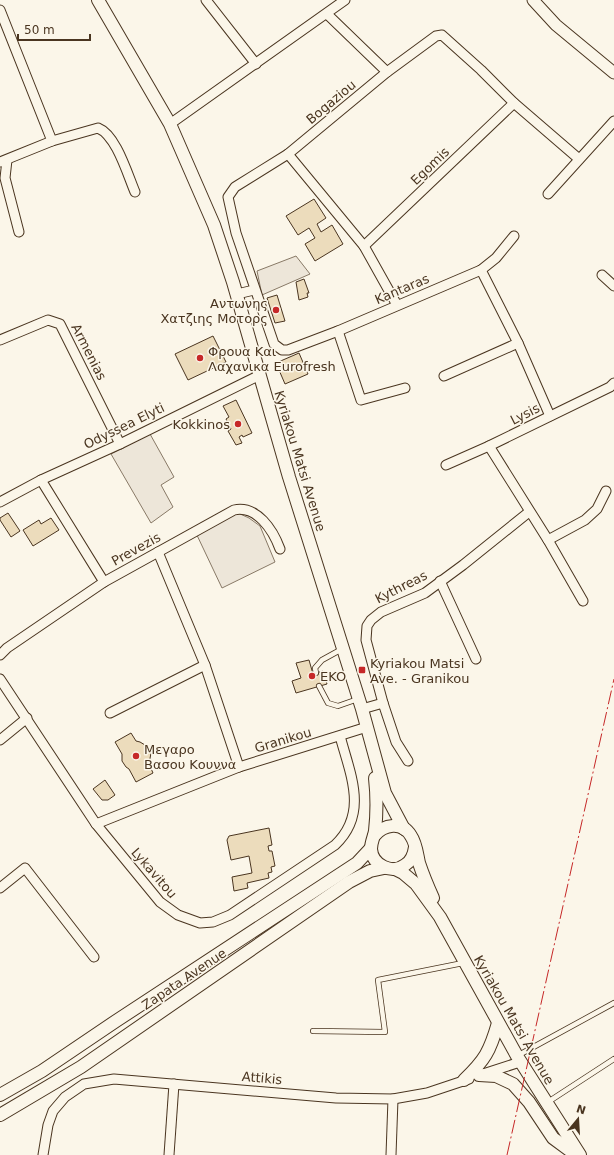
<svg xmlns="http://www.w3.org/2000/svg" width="614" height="1155" viewBox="0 0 614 1155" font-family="'DejaVu Sans',sans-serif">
<rect width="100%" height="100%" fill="#fbf6e9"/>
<g fill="#ede6d9" stroke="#887966">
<path d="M296,256l14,18 -48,21 -5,-24z"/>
<path d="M150,434l24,43 -13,8 12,22 -22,16 -40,-69z"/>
<path d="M238,513l11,5 11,8 15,36 -53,26 -27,-57z"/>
</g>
<g fill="#ecdcbc" stroke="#4a3520">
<path d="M314,199l12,19 -9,6 4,8 11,-7 11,19 -28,17 -10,-17 10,-6 -6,-10 -11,7 -12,-19z"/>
<path d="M304,279l5,14h-2l1,4 -9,3 -3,-18z"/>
<path d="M277,295l8,26 -10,2 -8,-25z"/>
<path d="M213,336l13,26 -38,18 -13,-26z"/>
<path d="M299,353l9,21 -23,10 -9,-21z"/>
<path d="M236,400l16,33 -9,4 -1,-2 -3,2 3,6 -6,2 -8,-14 3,-2 -5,-10 3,-2 -6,-11z"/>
<path d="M8,513l12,18 -9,6 -11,-17v-2z"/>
<path d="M51,518l8,12 -26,16 -10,-16 16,-10 2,4z"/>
<path d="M309,660l4,14 10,-3 4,13 -31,9 -4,-12 9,-3 -5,-15z"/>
<path d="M131,733l5,8 4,1 10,6 1,5 -2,11 4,9 -17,9 -7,-13 -3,-2 -4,-6v-7l-7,-12z"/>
<path d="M105,780l10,15 -7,5h-6l-9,-11z"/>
<path d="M269,828l3,17 -4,1 1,5h3l3,15 -4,1 1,5 -4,1 1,5 -22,5 1,5 -14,3 -2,-14 20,-4 -3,-17 -18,4 -4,-20 2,-4z"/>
</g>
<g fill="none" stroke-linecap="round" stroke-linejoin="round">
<defs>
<g id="service">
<path d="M316,673l-1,-5 7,-8 20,-11"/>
<path d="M319,686l9,17 10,3 20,-7"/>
<path d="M313,1031l72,1 -7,-52 85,-17"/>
<path d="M517,1056l97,-53"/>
<path d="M548,1102l66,-43"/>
</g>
<g id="minor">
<path d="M206,0l50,64"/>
<path d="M0,10l52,131"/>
<path d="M327,14l60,58"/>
<path d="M170,124l175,-124"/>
<path d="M288,154l76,92 33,59"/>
<path d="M7,160l-2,18 14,54"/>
<path d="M0,162l52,-21 46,-13c18,7 29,45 37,64"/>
<path d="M548,194l66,-73"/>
<path d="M514,236l-18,22 -15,12 -143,61 -50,19h-6l-8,-6 -38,-111 -8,-36 7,-10 53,-33 99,-82 49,-36 6,-1 39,35 33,33 65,56"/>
<path d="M364,246l150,-143"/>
<path d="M481,270l37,73 32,73"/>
<path d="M602,275l12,11"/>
<path d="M237,294l17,-4"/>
<path d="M338,331l23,69 44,-12"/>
<path d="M0,340l48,-20 12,4 60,120"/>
<path d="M444,376l74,-33"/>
<path d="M489,446l59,94 35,61"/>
<path d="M446,465l43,-19 121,-59 4,-4"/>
<path d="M41,480l63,102"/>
<path d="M0,502l41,-22 79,-36 140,-69"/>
<path d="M548,540l37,-20 12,-11 9,-18"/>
<path d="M158,552l47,113 34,102"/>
<path d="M440,581l36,78"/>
<path d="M0,655l7,-7 97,-66 130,-72c23,-5 39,20 46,39"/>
<path d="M0,679l96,145 64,78 18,13 22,8 13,-1 17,-7 105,-70c34,-32 15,-71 5,-109"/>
<path d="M383,703l13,39 12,19"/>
<path d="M362,709l21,-6 -17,-63 1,-14 4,-6 10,-8 44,-19 38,-28 66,-53"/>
<path d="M110,713l95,-48"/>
<path d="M0,740l27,-22"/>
<path d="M96,824l143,-57 128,-40"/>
<path d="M0,888l25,-20 69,89"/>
<path d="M483,1074l37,-12"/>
<path d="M43,1155l5,-30 5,-14 12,-14 19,-13 30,-5 222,19 57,1 34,-6 42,-14"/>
<path d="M169,1155l5,-71"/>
<path d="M391,1155l2,-56"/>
</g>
<path id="tertiary" d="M533,0l23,25 58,48"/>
<g id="secondary">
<path d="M98,0l72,124 44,101 19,57 56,195 73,232 23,84 19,36"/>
<path d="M375,778c2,18 2,35 0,53 -1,6 -4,11 -4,18 1,16 21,26 34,16 7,-4 9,-11 10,-18"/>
<path d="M374,836c10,-12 28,-15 37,0 5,7 6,18 8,27 4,12 9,24 14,35"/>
<path d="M395,869l8,4 13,11 24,33 77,139 63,99"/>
<path d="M479,1075l17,1 17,8 16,18 24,36 23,17"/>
<path d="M464,1080c21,-20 26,-29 34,-57"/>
<path d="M0,1095l42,-24 74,-50 241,-158 14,-15"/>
<path d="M0,1115l81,-48 268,-185 21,-11 14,-3"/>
</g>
</defs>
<use href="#service" stroke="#4a3520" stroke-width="6"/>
<use href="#minor" stroke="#4a3520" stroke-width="11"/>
<use href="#tertiary" stroke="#4a3520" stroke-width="13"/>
<use href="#secondary" stroke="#4a3520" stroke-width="14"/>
<use href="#service" stroke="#fbf6e9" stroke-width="4.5"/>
<use href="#minor" stroke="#fbf6e9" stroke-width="9"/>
<use href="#tertiary" stroke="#fbf6e9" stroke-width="11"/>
<use href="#secondary" stroke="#fbf6e9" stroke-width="12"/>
<path stroke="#c62828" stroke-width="1" stroke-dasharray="14 3 2 3" stroke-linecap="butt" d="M507,1155l107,-476"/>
</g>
<g fill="#c62828" stroke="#fbf6e9" stroke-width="1.5">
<circle cx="276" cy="310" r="4"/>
<circle cx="200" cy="358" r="4"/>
<circle cx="238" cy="424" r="4"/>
<rect x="358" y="666" width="8" height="8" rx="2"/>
<circle cx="312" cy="676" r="4"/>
<circle cx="136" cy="756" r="4"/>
</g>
<g text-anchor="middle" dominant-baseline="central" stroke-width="3" stroke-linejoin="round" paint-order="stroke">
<g font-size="13" fill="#4a3520" stroke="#fbf6e9">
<text transform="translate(331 102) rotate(-40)">Bogaziou</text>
<text transform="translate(430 166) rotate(-44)">Egomis</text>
<text transform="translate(402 289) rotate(-23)">Kantaras</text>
<text transform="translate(89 352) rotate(63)">Armenias</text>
<text transform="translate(525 414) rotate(-27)">Lysis</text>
<text transform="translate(124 426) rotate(-26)">Odyssea Elyti</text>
<text transform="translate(300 461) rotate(73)">Kyriakou Matsi Avenue</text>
<text transform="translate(136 549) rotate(-29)">Prevezis</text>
<text transform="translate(401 587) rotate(-27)">Kythreas</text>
<text transform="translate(283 740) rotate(-17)">Granikou</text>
<text transform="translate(154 873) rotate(49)">Lykavitou</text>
<text transform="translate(184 979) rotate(-34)">Zapata Avenue</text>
<text transform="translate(514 1020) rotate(60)">Kyriakou Matsi Avenue</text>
<text transform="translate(262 1078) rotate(5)">Attikis</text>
</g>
<g font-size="13" fill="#4a3520" stroke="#fbf6e9" text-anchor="start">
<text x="268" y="303" text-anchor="end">Αντωνης<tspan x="268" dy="15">Χατζιης Μοτορς</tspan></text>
<text x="208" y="351">Φρουα Και<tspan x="208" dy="15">Λαχανικα Eurofresh</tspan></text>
<text x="230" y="424" text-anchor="end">Kokkinos</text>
<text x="370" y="663">Kyriakou Matsi<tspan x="370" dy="15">Ave. - Granikou</tspan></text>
<text x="320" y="676">EKO</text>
<text x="144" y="749">Μεγαρο<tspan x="144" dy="15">Βασου Κουννα</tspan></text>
</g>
</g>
<g transform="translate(578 1119) rotate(18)" stroke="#fbf6e9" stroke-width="3" paint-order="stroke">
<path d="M0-3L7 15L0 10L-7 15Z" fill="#4a3520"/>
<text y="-6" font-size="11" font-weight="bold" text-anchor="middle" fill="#4a3520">N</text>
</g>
<path d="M18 34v6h72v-6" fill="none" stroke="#4a3520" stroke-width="2"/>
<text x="24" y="34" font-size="12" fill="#4a3520" stroke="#fbf6e9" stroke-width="3" paint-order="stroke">50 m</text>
</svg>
